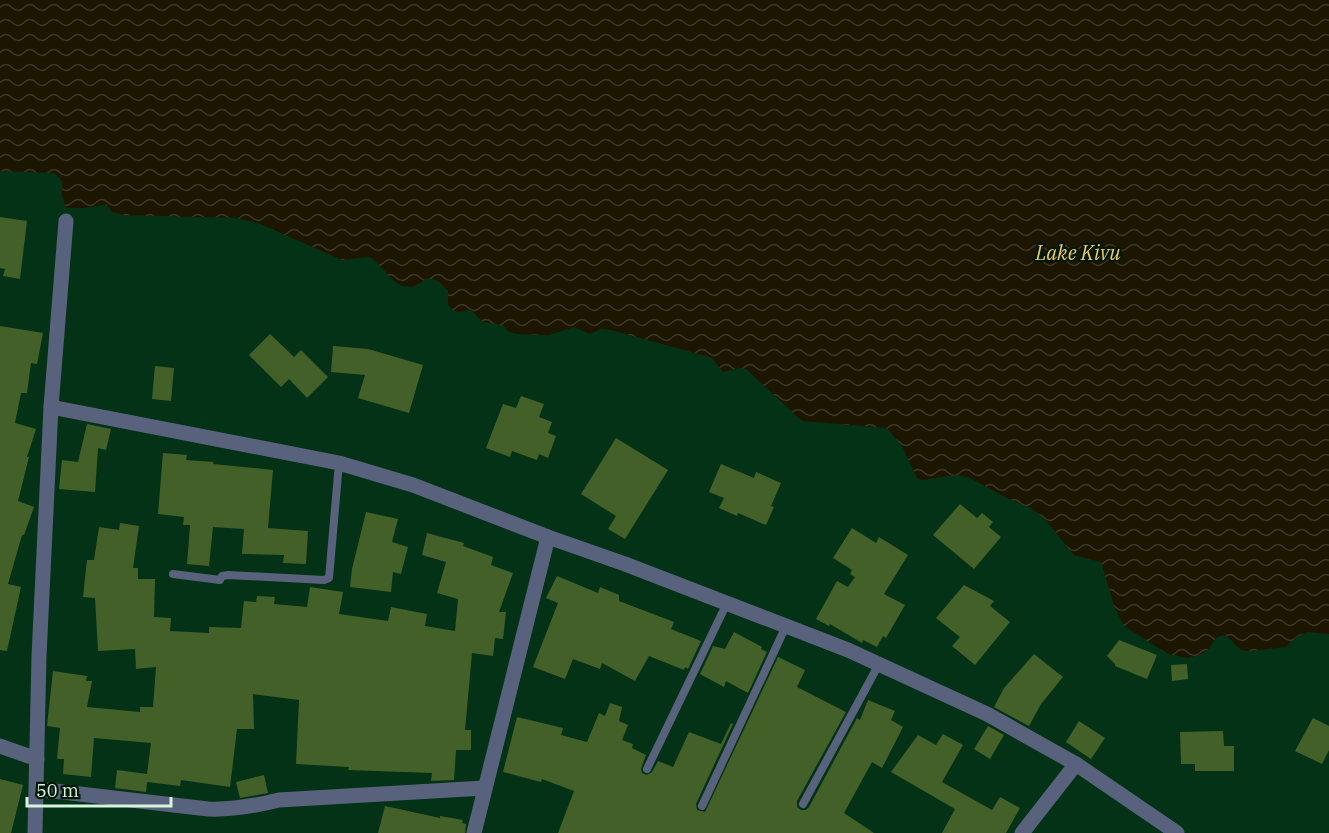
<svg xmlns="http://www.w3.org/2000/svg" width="1329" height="833" viewBox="0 0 1329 833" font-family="'IBM Plex Serif',serif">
<defs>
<pattern id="water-waves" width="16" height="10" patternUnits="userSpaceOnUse" patternTransform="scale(1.5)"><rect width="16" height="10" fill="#1c1500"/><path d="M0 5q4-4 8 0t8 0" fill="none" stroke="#3c3825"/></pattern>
</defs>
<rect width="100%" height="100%" fill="#043216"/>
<path fill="url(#water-waves)" d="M0,0h1329v634l-22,-2 -11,5 -10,10 -36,4 -9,-1 -14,-14 -4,-1 -7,3 -8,12 -9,5 -12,3 -21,-5 -42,-27 -10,-20 -13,-44 -27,-7 -30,-37 -13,-10 -22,-9 -41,-22 -11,-2 -36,5 -4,-2 -15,-32 -15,-18 -85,-7 -56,-52 -7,-1 -16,4 -11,-14 -6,-2 -95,-26 -10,-1 -11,5 -16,-7 -25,8 -33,-1 -8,-3 -5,-6 -20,-3 -12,-12 -13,2 -6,-2 -4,-6v-13l-10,-10 -10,-3c-5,2 -9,7 -13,8 -21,6 -31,-21 -45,-29l-28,3 -84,-37 -21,-5 -114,-3 -11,-3 -6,-8 -20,4h-20l-4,-12v-15l-8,-8 -54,-2z"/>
<g fill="#446029">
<path d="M0,217l27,4 -7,58 -17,-3 2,-7 -5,-1z"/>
<path d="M0,326l43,7 -6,31 -6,-1 -4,30h-6l-6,30 21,6 -9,28h2l-11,44 16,6 -10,28h-2l-14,49 13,3 -14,64 -7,-1z"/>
<path d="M270,334l24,23 7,-7 27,27 -21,21 -18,-19 -8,8 -32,-32z"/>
<path d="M333,346l35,3 55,16 -14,48 -51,-15 7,-23 -34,-3z"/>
<path d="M155,366l19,2 -3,33 -19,-2z"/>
<path d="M521,396l23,8 -5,13 13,5 -4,11 8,3 -8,22 -9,-4 -2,6 -25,-9 -2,6 -24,-9 17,-44 13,4z"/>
<path d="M87,424l24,5 -5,21 -8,-2 -3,44 -36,-3 3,-29 16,2z"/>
<path d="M616,438l52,32 -43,69 -17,-10 8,-13 -35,-22z"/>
<path d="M163,453l24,2 -1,5 28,2 -1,2 60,6 -5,58 40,3 -2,33 -23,-1 1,-8 -42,-1 2,-25 -31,-2 -4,39 -22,-2 3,-39h-7l1,-8 -26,-3z"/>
<path d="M721,464l33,14 2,-6 25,11 -10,23 3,1 -8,18 -28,-12 -1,3 -18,-8 5,-10 -15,-6z"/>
<path d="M960,504l17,14 5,-5 11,9 -4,5 12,10 -27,32 -41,-34z"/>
<path d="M366,512l32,7 -6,23 16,5 -7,27 -8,-2 -2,20 -41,-5 2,-18z"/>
<path d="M120,523l19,3 -6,42h5v11h17l-1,38 17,1 -1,13 39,2v-6l32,1 3,-27 12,1 1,-6 18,1 -1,7 33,3 3,-20 33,5 -4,22 49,7 3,-14 36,7 -2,12 30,5 3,-32 -21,-6 9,-31 -24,-7 5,-22 37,10 -1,3 30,11 -2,8 22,8 -14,39h7l-3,27 -8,-1 -2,18 -21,-3 -7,77h6v20h-15l-2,30 -23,1 1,-8 -84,-3 1,-3 -53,-3 3,-64 -46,-6 1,35h-17l-7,58 -49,-7 -1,6 -33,-4 -1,10 -31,-4 2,-18 30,4 4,-31 -57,-5 -3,39 -28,-3 1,-15h-7l3,-31 -13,-2 6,-55 34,5 -1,5h6l-5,26 53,5v-5h13l3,-40 -20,2 -1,-20 -37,2 -3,-53 -12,-1 4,-37h7l5,-33 20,3z"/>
<path d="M852,528l24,15 3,-6 29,18 -24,39 21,11 -19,33 -3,-2 -6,11 -14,-7 -1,3 -32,-19 -1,2 -13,-7 21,-38 11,6 7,-10 -5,-3 2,-4 -19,-12z"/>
<path d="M557,576l41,17 2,-6 19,8v6l55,21 -3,7 30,12 -13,28 -3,-2 -1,3 -35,-14 -14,25 -33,-18 -2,6 -27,-10 -8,20 -32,-12 25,-64 -12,-5z"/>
<path d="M964,585l30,16 -4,5 20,16 -35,43 -23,-19 8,-9 -24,-19z"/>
<path d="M734,632l28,15 -1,2 6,3 -19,41 -22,-12 -2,6 -24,-13 13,-28 12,3z"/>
<path d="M1119,640l38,15 -10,24 -32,-13v-2l-8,-8z"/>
<path d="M1034,654l29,23 -22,27 -12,22 -35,-19 10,-19z"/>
<path d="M778,657l27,13 -8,17 49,25 -49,89v6l4,3h5l3,-3 48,-89 3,2 8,-20 27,11 -4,9 12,7 -21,41 -10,-6 -28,51 30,20h-316l16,-42 -32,-12 -1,3 -38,-10 14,-55 46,11 -2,7 26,7 12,-29 6,3 5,-13 12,4 -3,14 9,4 -6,15 11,4 -1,4 14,7 -5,14 1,4 5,2 5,-3 6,-11 15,6 16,-35 32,12 10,-21 2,1 -37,80 1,6 8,2z"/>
<path d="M1187,664l1,15 -16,2 -1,-16z"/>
<path d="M1313,718l16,8v24l-7,14 -27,-13z"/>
<path d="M1079,721l26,17 -14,21 -25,-17z"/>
<path d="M988,726l16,9 -14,24 -16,-10z"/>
<path d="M1223,731l1,15h10v25h-39v-7h-14l-1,-32z"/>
<path d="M943,734l20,11 -21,37 50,28 8,-13 20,11 -14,25h-64l13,-24 -64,-37 27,-37 18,10z"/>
<path d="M264,775l4,18 -28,5 -4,-16z"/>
<path d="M0,779l23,6 -12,48h-11z"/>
<path d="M385,806l55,12v-2l23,4 -1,3 4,1 -1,9h-87z"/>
</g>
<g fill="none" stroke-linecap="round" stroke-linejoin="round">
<g stroke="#59627d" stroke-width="8">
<path d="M173,574l47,6 2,-4 6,-1 96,5 5,-2 10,-115"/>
<path d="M647,769l80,-166"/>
<path d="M803,804l76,-140"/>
<path d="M702,806l84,-180"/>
</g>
<g stroke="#59627d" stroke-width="15">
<path d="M51,407l288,56 74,22 135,52 77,27 223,86 139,64 89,50 101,69"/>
<path d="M0,746l37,13"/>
<path d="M37,789l171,20c25,1 47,-3 71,-9l205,-12"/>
<path d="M35,833l4,-177 12,-249 15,-186"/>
<path d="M474,833l74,-296"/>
<path d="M1022,833l54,-69"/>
</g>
</g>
<g text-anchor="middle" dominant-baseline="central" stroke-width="4.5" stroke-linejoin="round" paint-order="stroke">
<g font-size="20" font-style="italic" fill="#eecb61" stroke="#021707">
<text x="1078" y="252">Lake Kivu</text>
</g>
</g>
<path d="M27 797v9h144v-9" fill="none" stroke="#d7f4dd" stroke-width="3"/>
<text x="36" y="797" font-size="18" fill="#d7f4dd" stroke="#021707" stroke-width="4.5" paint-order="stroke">50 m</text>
</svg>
